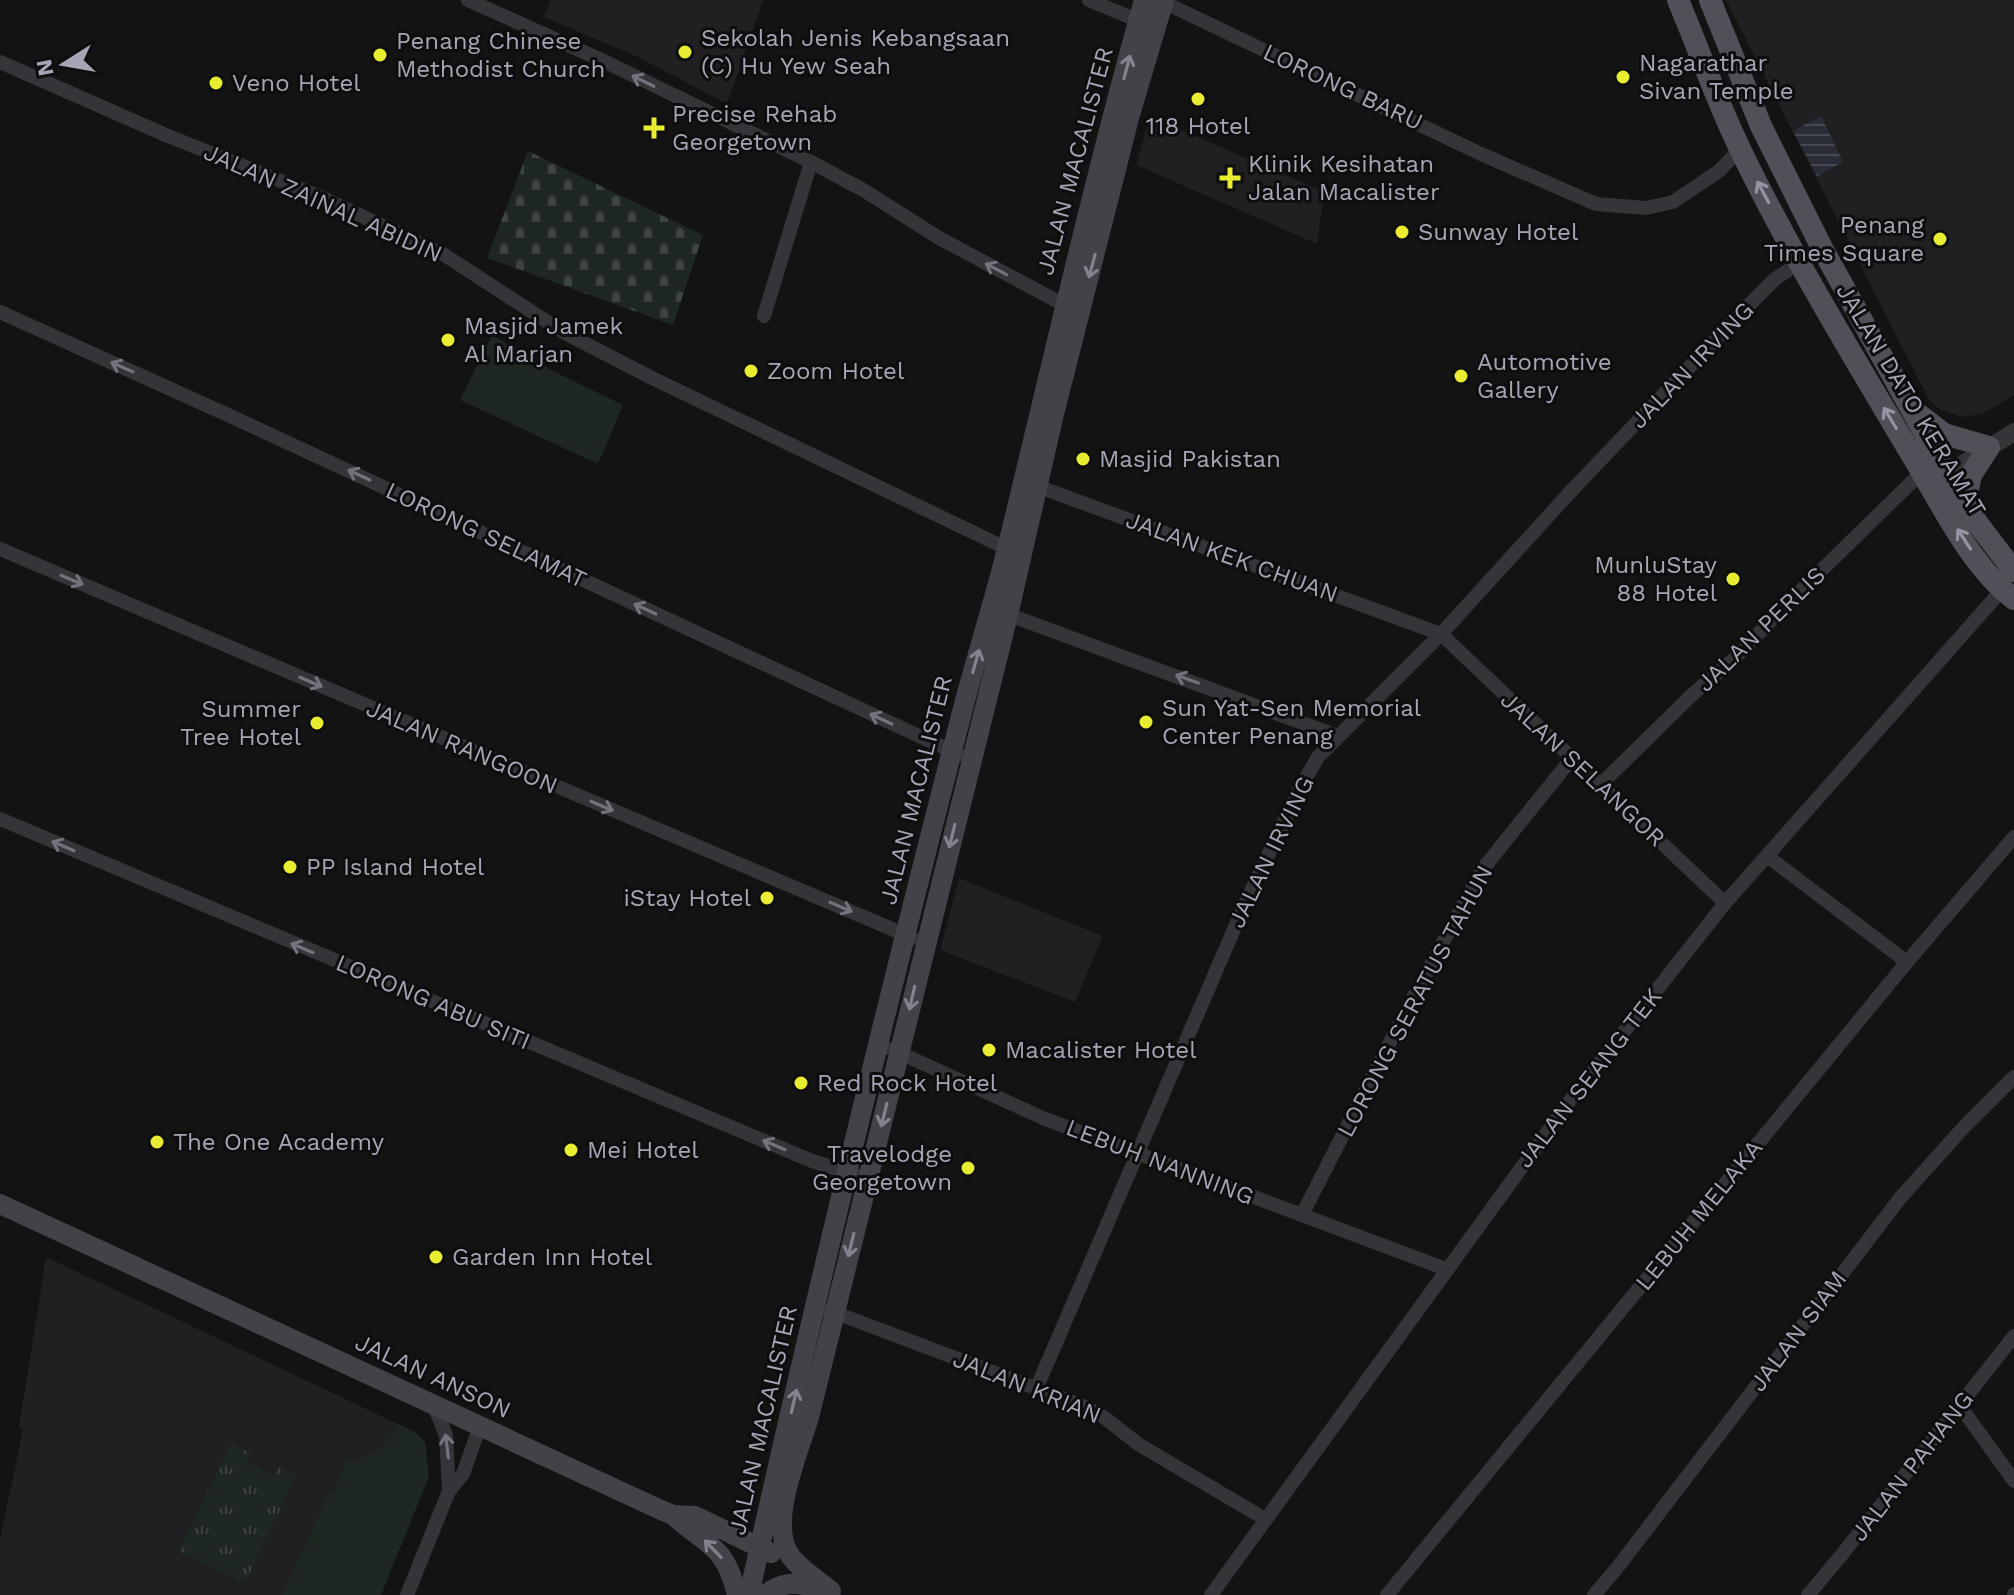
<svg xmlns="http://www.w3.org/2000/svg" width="2014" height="1595" viewBox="0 0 2014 1595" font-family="'Work Sans',sans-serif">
<defs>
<pattern id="grass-tufts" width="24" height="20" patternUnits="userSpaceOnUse" patternTransform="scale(2)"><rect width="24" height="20" fill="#1f2723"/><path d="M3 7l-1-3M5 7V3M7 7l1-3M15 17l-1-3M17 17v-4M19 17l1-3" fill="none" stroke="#3d4341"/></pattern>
<pattern id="cemetery-stones" width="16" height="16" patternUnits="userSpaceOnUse" patternTransform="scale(2)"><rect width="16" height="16" fill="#1f2723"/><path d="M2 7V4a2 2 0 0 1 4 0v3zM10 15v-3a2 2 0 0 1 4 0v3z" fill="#3d4341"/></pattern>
<pattern id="water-rules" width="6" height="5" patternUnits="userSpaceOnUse" patternTransform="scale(2)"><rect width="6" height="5" fill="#2a2c38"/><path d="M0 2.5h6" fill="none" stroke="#464853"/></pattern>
</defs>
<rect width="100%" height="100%" fill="#131314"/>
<g fill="#201f21">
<path d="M551,0h212l-36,104 -89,-47 -94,-40z"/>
<path d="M1726,0h288v395l-32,19 -19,3 -22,-7 -12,-10z"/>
<path d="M1150,116l174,76 -7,52 -181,-79z"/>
<path d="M959,878l144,58 -28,66 -135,-52z"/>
<path d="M46,1257l369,175 10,11 4,33 -48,119h-381v-56l23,-110 -4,-2z"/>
</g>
<path fill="url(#grass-tufts)" d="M231,1443l19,10 -4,10 28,13 5,-9 17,9 -51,107 -66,-32z"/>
<path fill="url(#cemetery-stones)" d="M528,151l175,84 -30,90 -186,-67z"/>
<g fill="#1f2723">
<path d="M492,335l59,35 72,35 -25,59 -138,-64z"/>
<path d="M399,1424l16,8 10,11 4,33 -48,119h-99l47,-103 3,1 16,-35 8,3 27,-15z"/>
</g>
<path fill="url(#water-rules)" d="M1821,116l22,46 -26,14 -24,-45z"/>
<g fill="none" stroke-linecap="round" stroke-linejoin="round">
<g stroke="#353439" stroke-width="14">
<path d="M468,0l140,63 203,99 54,29 74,47 133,71"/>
<path d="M1089,0l55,23"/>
<path d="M1159,0l322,154 115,50 50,4 27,-6 46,-31 21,-22"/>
<path d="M0,62l168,74 153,61 122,57 120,78 89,46 362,174"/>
<path d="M0,312l228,103 732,340"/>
<path d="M764,316l47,-154"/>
<path d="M1031,484l410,150 284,269"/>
<path d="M0,549l913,389"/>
<path d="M1001,612l337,124"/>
<path d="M1600,785l94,-92 40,-34 54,-56 134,-131"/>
<path d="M0,819l812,342 44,14"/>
<path d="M1767,856l140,106"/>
<path d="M891,1049l152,69 403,151"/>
<path d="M1302,1215l107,-210 73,-135 90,-112"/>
<path d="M828,1310l258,97 19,11 33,26 127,75"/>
<path d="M1037,1387l207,-481 55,-116 19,-33 123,-123 132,-145 170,-178 32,-32 47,-31"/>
<path d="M433,1404l13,31 3,56"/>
<path d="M1960,1406l54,75"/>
<path d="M407,1595l42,-104 14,-17 17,-48"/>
<path d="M1211,1595l361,-497 153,-195 277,-313"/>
<path d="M1387,1595l520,-633 107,-125"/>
<path d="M1594,1595l23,-27 284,-371 63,-70 50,-50"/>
<path d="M1808,1595l36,-43 170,-216"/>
<path d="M2014,1595v-1"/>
</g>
<path stroke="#353439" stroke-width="18" d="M1936,481l78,-49"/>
<g stroke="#434249" stroke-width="20">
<path d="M0,1204l661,306 12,5 22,1 76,37"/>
<path d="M673,1515c34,31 52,29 64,80"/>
<path d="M831,1591c-13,-11 -33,-23 -42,-37 -21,-34 10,-102 20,-137l199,-802 46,-201 75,-296 35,-118"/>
<path d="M749,1595c65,-293 136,-585 211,-875 14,-56 32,-111 46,-167 45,-185 87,-370 138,-553"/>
<path d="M765,1595c24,-19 37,-9 64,-5"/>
</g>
<g stroke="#515058" stroke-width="22">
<path d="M1678,0c21,50 39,102 63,151 50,103 110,202 169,301 29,47 59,113 104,147"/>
<path d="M1710,0l51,126 61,122 125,226 31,50 36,47"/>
<path d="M1918,414l26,20 45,13 -18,28 -6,29"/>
</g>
</g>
<defs><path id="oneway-shaft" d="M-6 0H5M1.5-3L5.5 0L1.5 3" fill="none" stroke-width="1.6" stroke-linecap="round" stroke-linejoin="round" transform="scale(2)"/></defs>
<g stroke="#83828f">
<use href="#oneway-shaft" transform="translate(1127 67) rotate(-75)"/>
<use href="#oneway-shaft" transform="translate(1092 266) rotate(105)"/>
<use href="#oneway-shaft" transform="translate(976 661) rotate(-74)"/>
<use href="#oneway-shaft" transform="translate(952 836) rotate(104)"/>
<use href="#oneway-shaft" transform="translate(912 998) rotate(103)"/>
<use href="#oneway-shaft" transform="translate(884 1115) rotate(104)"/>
<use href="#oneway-shaft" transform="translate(851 1245) rotate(104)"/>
<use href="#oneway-shaft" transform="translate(794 1401) rotate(-77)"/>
<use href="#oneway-shaft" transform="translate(713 1549) rotate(-134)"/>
</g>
<g stroke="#73727d">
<use href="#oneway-shaft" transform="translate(643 81) rotate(-154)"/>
<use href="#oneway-shaft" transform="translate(996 269) rotate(-152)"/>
<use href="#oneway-shaft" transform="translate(122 367) rotate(-156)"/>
<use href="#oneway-shaft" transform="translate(359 475) rotate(-155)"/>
<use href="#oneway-shaft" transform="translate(72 580) rotate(23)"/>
<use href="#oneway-shaft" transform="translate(645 609) rotate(-155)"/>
<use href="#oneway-shaft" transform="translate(1187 679) rotate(-160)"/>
<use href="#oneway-shaft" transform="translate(311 682) rotate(23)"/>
<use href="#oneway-shaft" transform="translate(881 719) rotate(-155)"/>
<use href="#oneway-shaft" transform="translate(602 806) rotate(23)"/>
<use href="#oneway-shaft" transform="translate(63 846) rotate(-157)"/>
<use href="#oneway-shaft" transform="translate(841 907) rotate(23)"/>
<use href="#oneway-shaft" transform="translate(302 948) rotate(-157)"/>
<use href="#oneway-shaft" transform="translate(774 1145) rotate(-157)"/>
<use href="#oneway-shaft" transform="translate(447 1446) rotate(-97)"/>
</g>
<g stroke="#9594a2">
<use href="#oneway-shaft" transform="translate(1763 192) rotate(-118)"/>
<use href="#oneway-shaft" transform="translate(1890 418) rotate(-121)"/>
<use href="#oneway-shaft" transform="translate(1964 539) rotate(-123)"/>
</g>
<g fill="#e9ed32" stroke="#0e0e0f" stroke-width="3">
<circle cx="685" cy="52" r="8"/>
<circle cx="380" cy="55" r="8"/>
<circle cx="1623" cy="77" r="8"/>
<circle cx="216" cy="83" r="8"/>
<circle cx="1198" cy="99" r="8"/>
<path d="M650 116h8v8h8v8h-8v8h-8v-8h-8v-8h8z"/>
<path d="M1226 166h8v8h8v8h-8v8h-8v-8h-8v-8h8z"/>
<circle cx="1402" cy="232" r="8"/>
<circle cx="1940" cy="239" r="8"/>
<circle cx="448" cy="340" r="8"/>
<circle cx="751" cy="371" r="8"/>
<circle cx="1461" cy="376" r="8"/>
<circle cx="1083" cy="459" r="8"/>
<circle cx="1733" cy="579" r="8"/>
<circle cx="1146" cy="722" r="8"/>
<circle cx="317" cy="723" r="8"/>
<circle cx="290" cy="867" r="8"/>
<circle cx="767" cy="898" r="8"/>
<circle cx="989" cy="1050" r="8"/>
<circle cx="801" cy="1083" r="8"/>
<circle cx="157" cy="1142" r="8"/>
<circle cx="571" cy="1150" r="8"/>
<circle cx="968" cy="1168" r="8"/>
<circle cx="436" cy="1257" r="8"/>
</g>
<g text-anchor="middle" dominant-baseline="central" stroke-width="6" stroke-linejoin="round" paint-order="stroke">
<g font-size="24" fill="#a6a5b5" stroke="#0e0e0f" text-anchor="start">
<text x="701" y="38">Sekolah Jenis Kebangsaan<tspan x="701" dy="28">(C) Hu Yew Seah</tspan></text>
<text x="396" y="41">Penang Chinese<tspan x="396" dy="28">Methodist Church</tspan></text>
<text x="1639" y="63">Nagarathar<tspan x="1639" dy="28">Sivan Temple</tspan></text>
<text x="232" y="83">Veno Hotel</text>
<text x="672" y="114">Precise Rehab<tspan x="672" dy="28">Georgetown</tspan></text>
<text x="1198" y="126" text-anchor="middle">118 Hotel</text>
<text x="1248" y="164">Klinik Kesihatan<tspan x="1248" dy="28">Jalan Macalister</tspan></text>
<text x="1924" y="225" text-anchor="end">Penang<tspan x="1924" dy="28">Times Square</tspan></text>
<text x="1418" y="232">Sunway Hotel</text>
<text x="464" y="326">Masjid Jamek<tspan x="464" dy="28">Al Marjan</tspan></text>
<text x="1477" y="362">Automotive<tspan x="1477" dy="28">Gallery</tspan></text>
<text x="767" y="371">Zoom Hotel</text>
<text x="1099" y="459">Masjid Pakistan</text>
<text x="1717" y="565" text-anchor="end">MunluStay<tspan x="1717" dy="28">88 Hotel</tspan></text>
<text x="1162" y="708">Sun Yat-Sen Memorial<tspan x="1162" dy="28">Center Penang</tspan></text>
<text x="301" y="709" text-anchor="end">Summer<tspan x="301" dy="28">Tree Hotel</tspan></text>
<text x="306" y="867">PP Island Hotel</text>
<text x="751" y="898" text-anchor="end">iStay Hotel</text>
<text x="1005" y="1050">Macalister Hotel</text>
<text x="817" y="1083">Red Rock Hotel</text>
<text x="173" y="1142">The One Academy</text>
<text x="587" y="1150">Mei Hotel</text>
<text x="952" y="1154" text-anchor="end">Travelodge<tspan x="952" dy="28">Georgetown</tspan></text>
<text x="452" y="1257">Garden Inn Hotel</text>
</g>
<g font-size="24" fill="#a6a5b5" stroke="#0e0e0f">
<text transform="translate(1343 87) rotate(25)">LORONG BARU</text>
<text transform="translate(1075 161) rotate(-75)">JALAN MACALISTER</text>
<text transform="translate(323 203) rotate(24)">JALAN ZAINAL ABIDIN</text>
<text transform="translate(1692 365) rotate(-46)">JALAN IRVING</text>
<text transform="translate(1911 400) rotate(59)">JALAN DATO KERAMAT</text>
<text transform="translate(486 535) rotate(25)">LORONG SELAMAT</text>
<text transform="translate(1232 557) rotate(20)">JALAN KEK CHUAN</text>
<text transform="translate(1761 629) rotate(-44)">JALAN PERLIS</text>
<text transform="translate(462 747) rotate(23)">JALAN RANGOON</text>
<text transform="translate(1583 769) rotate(43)">JALAN SELANGOR</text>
<text transform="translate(916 790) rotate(-76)">JALAN MACALISTER</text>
<text transform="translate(1271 852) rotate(-64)">JALAN IRVING</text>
<text transform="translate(1415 1001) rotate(-62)">LORONG SERATUS TAHUN</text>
<text transform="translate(433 1002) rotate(23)">LORONG ABU SITI</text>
<text transform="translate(1589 1078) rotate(-52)">JALAN SEANG TEK</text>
<text transform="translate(1160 1162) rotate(21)">LEBUH NANNING</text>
<text transform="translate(1699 1215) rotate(-51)">LEBUH MELAKA</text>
<text transform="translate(1798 1331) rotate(-53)">JALAN SIAM</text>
<text transform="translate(433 1376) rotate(25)">JALAN ANSON</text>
<text transform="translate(1027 1387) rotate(22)">JALAN KRIAN</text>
<text transform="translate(763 1420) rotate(-77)">JALAN MACALISTER</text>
<text transform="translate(1912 1466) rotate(-52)">JALAN PAHANG</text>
</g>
</g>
<g transform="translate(64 64) rotate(259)" stroke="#0e0e0f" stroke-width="6" paint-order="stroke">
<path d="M0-6L14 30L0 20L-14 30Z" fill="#a6a5b5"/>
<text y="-12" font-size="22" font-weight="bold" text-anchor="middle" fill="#a6a5b5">N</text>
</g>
</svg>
